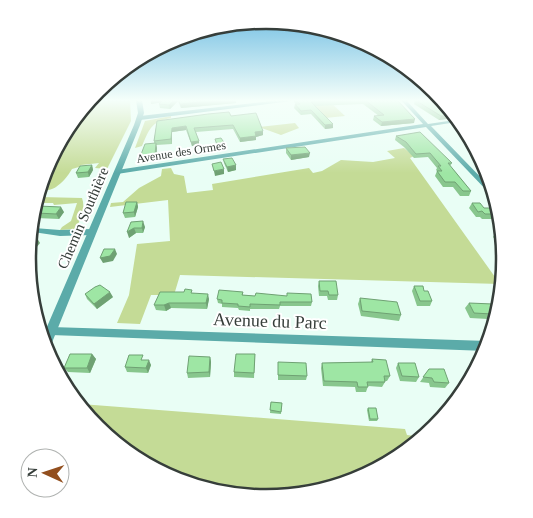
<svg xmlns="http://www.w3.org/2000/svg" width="533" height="518" viewBox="0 0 533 518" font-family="Georgia,serif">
<rect width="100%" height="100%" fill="#e9fef5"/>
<g fill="#c4db96">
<path d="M91,100h39l1,21 -24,48 -12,-1 4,-5 -18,2 -2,2 -7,2c-4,7 -10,14 -16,18 -4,3 -11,3 -15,6 4,-21 11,-46 30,-58l-2,-3z"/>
<path d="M306,100h22l17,16 -20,2z"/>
<path d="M171,116v2c-20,4 -21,10 -29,28l-7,2 10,-27z"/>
<path d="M295,123l4,5 -18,7 -22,-8z"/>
<path d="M404,148l10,8 -4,2 90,126 -320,-9 -6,20h-23l-11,29 -23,-1 12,-28 8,-51 33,-3 -2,-41 -58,7 1,-4 12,-1 16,-14 22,-12 1,-7 9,-1 3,6 10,2 3,17 26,-3 -1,-6 97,-16 4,5 9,-2 19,-11 32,2 22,-4 -8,-7z"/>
<path d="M40,197l42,1c4,11 -2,21 -6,31l-16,1 2,-3 9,-6 6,-18 -23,2 -1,-2h-14z"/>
<path d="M81,404l324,25 2,6 15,2 -64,43 -92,18 -91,-18 -78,-52z"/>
</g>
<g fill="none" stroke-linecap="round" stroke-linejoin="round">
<g fill="#5baba9" fill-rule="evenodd">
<path d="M281,100h18l-159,20 -3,-2 3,-2z"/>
<path d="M401,100h5l22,24 27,-4 2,2 -26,4 60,62 2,7 -3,-1 -64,-67 -309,47 -3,-2 3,-2 306,-46z"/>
<path d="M34,228l26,2 31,-1 4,3 -4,3 -31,1 -27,-4z"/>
<path d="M51,327l437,14 1,1 -2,9 -436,-16 -4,-1 -1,-3 1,-3z"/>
</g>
<path fill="#5baba9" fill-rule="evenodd" d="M136,100h6l2,13 -4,12 -89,220 -2,4 -3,1 -3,-14 91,-211 4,-12z"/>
</g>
<g fill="#88c68d">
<path d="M151,100h85v3l-55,5 -3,-7 -8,8 -10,-1 -1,-4 2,-2 -10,2z"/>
<path d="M294,100h103l17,23 -33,3 -8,-6 1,-4h5l-16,-12 -48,2 18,22 -8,1 -14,-15 -10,1 -7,-7 1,-4h1l-2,-2z"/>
<path d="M415,100l39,18 -15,2 -25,-16z"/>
<path d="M231,116l32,15v4l-7,2v3l-16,2 -7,-13 -37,3 3,13 -7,1 -6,-16 -14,2v12l-16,1 1,3 -1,12 -14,1 12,-18v-2l3,-20z"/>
<path d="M396,136l56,27 -2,3 21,25 -2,5h-9l-7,-9h-10l-8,-11 2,-5 -1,-1 1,-2 -9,-11 -14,1 -10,-11 -9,-7z"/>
<path d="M286,148l23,9 -18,3 -5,-7z"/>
<path d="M223,159l13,6v5l-8,2 -4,-9z"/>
<path d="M92,165l1,5 -4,7 -11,1 -2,-5z"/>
<path d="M137,202l1,5 -3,10 -10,1 -2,-5z"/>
<path d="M472,203l24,11 -3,5h-11l-2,-2h-4l-7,-9z"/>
<path d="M38,206l26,6 -5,7 -23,-1z"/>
<path d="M131,222l14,5 -2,6h-7l-7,5z"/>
<path d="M499,227l4,22 -10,-12z"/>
<path d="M319,281l19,14 -1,5h-9l-1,-4h-8l-1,-10z"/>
<path d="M414,286l18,15 -2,5h-13l-5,-15z"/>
<path d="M243,292v3l69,7 -1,4h-31l-1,3h-29v2l-11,-1 -1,-2 -16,-1v-3l-4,-1 -1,-4z"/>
<path d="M193,293l16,6 -2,10 -36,-1 -5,3 -10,-1 -2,-5z"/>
<path d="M85,294l28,3 -16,12 -10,-10z"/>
<path d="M360,298l41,17 -2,6 -38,-5 -3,-12z"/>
<path d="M469,303l27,3 -3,16 -5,-3 -18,-1 -5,-10z"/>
<path d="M92,354l4,5 -6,14 -22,-1 -4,-4z"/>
<path d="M255,354l-1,24 -20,-1v-5z"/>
<path d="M210,357l1,5 -1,15 -22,1 -1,-5z"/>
<path d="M372,359l18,17 -3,5h-2v1l-3,5 -14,-1 -2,6h-10l-1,-5 -32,-1 -2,-18 1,-5 49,-1z"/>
<path d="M145,360l6,5 -3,8 -21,-1 -2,-5z"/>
<path d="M278,362l29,14 -1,4h-28z"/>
<path d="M398,363l21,14 -3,5 -16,-1 -4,-13z"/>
<path d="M429,369l20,14 -4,5 -15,-1 -1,-4 -9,-1z"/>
<path d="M459,384l5,1 -6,9 -2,-5z"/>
<path d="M271,402l11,1 -1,11 -11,-1z"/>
<path d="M368,408l10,11 -1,2h-8l-2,-11z"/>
<path d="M435,415l8,2 -7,10 -2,-10z"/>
</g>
<g fill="#6fa173">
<path d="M151,100h13v2l-13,2z"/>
<path d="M174,100l4,1 -8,8 -1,-4z"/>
<path d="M221,100h15v3l-55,5 -1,-4z"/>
<path d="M452,114l2,4 -15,2 2,-4z"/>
<path d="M415,119l-1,4 -33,3 1,-4z"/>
<path d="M333,124v4l-8,1v-4z"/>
<path d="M186,126v4l-14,2v12l-1,-5 1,-11z"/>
<path d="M263,131v4l-7,2v3l-16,2v-4l15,-6z"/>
<path d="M199,141v4l-7,1 -1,-4z"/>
<path d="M156,143l1,5 -1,12 -14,1 -2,-4z"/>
<path d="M225,144v5l-7,1 -1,-5z"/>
<path d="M310,153l-1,4 -18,3v-5z"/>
<path d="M92,165l1,5 -4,7 -1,-5z"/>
<path d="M236,165v5l-8,2 -1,-5z"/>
<path d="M224,169v5l-9,2 -1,-5z"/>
<path d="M137,202l1,5 -3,10 -1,-5z"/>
<path d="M61,207l3,5 -5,7 -3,-5z"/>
<path d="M143,221l2,6 -2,6 -1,-5z"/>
<path d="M134,228l2,5 -7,5 -2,-6z"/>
<path d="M37,238l3,5 -12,15 2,-12z"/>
<path d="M115,249l2,5 -4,7 -10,2 -3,-5z"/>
<path d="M110,292l3,5 -16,12 -3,-5z"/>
<path d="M208,294l1,5 -2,10 -1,-6z"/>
<path d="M169,303l2,5 -5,3 -2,-6z"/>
<path d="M92,354l4,5 -6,14 -3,-5z"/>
<path d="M210,357l1,5 -1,15 -1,-5z"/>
<path d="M149,360l2,5 -3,8 -2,-5z"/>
</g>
<g fill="#9ee6a4" stroke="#6fa173">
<path d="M163,100h11l-5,5 -10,-1z"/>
<path d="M179,100h42l-41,4z"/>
<path d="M296,100h58l-43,2 22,22 -8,1 -14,-15 -10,1 -6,-7h5z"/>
<path d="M365,100h32l18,19 -33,3 -8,-6 10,-1z"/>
<path d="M415,100h28l9,14 -11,2z"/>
<path d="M229,112l2,4 25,-3 7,18 -8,1 1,4 -16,2 -7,-13 -39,3 5,13 -8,1 -5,-16 -14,2 -1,11 -17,2 3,-20 51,-7z"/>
<path d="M420,132l32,31h-4l23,28h-8l-8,-9h-10l-8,-11h5l-4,-5h3l-11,-13 -14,1 -10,-12 -10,-6z"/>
<path d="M221,138l4,6 -8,1 -2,-6z"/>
<path d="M156,143l-1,12 -15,2 5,-13z"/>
<path d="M305,147l5,6 -19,2 -5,-7z"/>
<path d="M232,158l4,7 -9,2 -4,-8z"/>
<path d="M221,162l3,7 -10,2 -2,-7z"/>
<path d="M92,165l-4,7 -12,1 4,-7z"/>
<path d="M126,202h11l-3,10 -11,1z"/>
<path d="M472,203h8l4,5h7l5,6h-11l-3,-3 -4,1z"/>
<path d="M38,206l23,1 -5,7 -19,-1z"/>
<path d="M143,221l-1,7h-8l-7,4 4,-10z"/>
<path d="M499,227l3,12 -7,-6z"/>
<path d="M32,237l5,1 -7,8z"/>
<path d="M104,249h11l-5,7 -10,2z"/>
<path d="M319,281h17l2,14h-9l-1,-4h-8z"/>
<path d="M100,285l10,7 -16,12 -9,-10 10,-7z"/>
<path d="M414,286h9l1,5h4l4,10h-12z"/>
<path d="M185,289l7,1 -1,3 17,1 -2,9h-37l-5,2h-10l6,-13h24z"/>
<path d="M219,290l24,2 -1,3 13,1 1,-3 31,3v-3l24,1 1,8h-32v3l-30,-1v3l-12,-1v-2l-16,-1v-3l-5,-1z"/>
<path d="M360,298l37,4 4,13 -39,-4z"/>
<path d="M469,303l24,1 3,2 -2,9 -2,-1 -18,-1z"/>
<path d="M70,354h22l-5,14h-23z"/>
<path d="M236,354h19l-1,19 -20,-1z"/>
<path d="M129,355h14l-2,5h8l-3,8 -21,-1z"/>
<path d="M189,356l21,1 -1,15 -22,1z"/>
<path d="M372,359l14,1 4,16h-6l1,6h-18l1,5h-10l-1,-5 -33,-1 -2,-18 51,-1z"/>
<path d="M278,362l28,1 1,13 -29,-1z"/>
<path d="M398,363h17l4,14 -17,-1z"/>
<path d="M429,369h15l5,14 -15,-1 -2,-4 -9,-1z"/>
<path d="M459,384l5,1 -2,3z"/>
<path d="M271,402l11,1 -1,9 -11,-2z"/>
<path d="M368,408h8l2,11h-8z"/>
<path d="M435,415h8v2l-5,7z"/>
</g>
<linearGradient id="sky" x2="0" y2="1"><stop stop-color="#60b6e0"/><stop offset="0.58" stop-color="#f5fffa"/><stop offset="1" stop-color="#f5fffa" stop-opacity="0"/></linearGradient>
<rect width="533" height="173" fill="url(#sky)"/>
<g text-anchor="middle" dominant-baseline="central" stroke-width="4" stroke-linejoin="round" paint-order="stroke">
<g font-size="12" fill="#363e3a" stroke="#fff">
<text transform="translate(181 152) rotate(-9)">Avenue des Ormes</text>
</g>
<g font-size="15" fill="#363e3a" stroke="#fff">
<text transform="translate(83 218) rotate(-67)">Chemin Southière</text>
</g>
<g font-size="18" fill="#363e3a" stroke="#fff">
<text transform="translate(270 321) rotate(2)">Avenue du Parc</text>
</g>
</g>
<path d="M0 0H533V518H0ZM36 259a230 230 0 1 1 460 0a230 230 0 1 1-460 0Z" fill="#fff" fill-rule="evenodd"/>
<path fill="none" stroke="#363e3a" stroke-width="2.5" d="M36 259a230 230 0 1 1 460 0a230 230 0 1 1-460 0Z"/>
<g transform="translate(45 473) rotate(273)"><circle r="24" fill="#ffffff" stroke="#afb2b0"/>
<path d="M0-4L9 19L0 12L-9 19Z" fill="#924f1e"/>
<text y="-8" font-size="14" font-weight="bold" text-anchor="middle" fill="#363e3a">N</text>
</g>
</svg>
